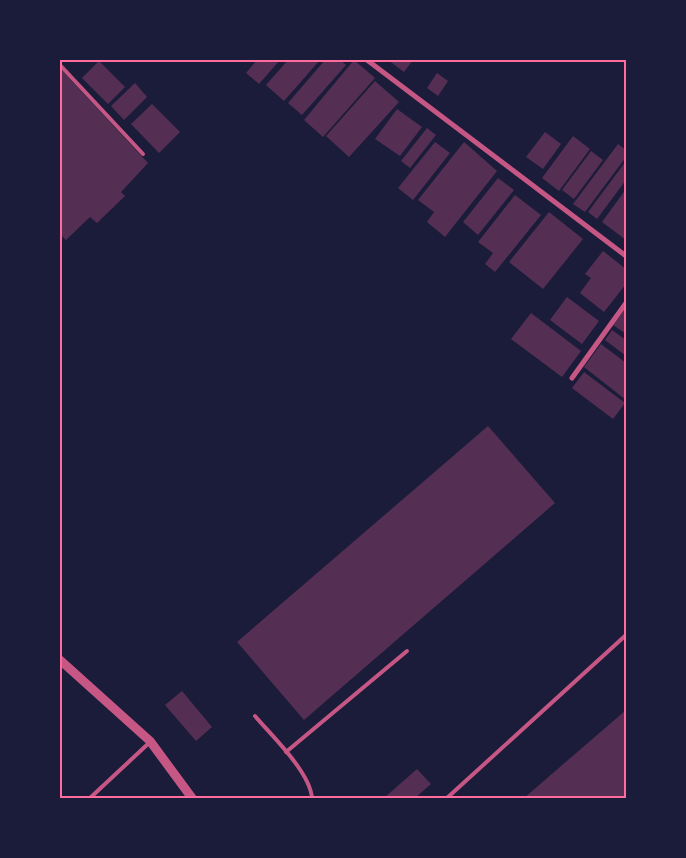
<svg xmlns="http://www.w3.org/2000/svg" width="686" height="858" viewBox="0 0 686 858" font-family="Helvetica,sans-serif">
<rect width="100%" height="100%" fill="#1b1b3a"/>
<g fill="#542f53">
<path d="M257,60h23l-21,24 -13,-11z"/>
<path d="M288,60h32l-36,41 -18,-16z"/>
<path d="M325,60h15l6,5 -44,50 -14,-12z"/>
<path d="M354,60l21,18 -52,59 -19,-17z"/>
<path d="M388,60h25l-9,12z"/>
<path d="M99,61l26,26 -17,17 -26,-26z"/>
<path d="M60,68l88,95 -27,29 4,4 -28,27 -7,-6 -24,23 -6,-6z"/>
<path d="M437,73l11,8 -10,15 -11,-8z"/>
<path d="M375,81l24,21 -50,55 -23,-21z"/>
<path d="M135,83l12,14 -23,23 -13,-14z"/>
<path d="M152,104l28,28 -21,21 -28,-29z"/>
<path d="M397,109l25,18 -22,29 -25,-17z"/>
<path d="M427,128l9,7 -26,33 -9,-7z"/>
<path d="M545,132l16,12 -18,25 -17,-12z"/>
<path d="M573,136l17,13 -31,42 -17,-13z"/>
<path d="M435,142l15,11 -37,47 -15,-12z"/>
<path d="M464,142l33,29 -52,66 -18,-15 7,-10 -16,-12z"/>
<path d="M618,144l8,6v7l-41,55 -12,-8z"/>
<path d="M591,151l12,9 -29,39 -12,-9z"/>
<path d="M626,161v19l-29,39 -9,-7z"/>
<path d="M498,178l16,12 -36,45 -15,-13z"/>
<path d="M626,189v51l-24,-18z"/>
<path d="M515,195l26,20 -46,57 -10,-8 8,-11 -15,-11z"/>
<path d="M549,212l34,27 -40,50 -34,-27z"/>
<path d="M603,251l23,18v15l-22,28 -24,-19 11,-15 -6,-4z"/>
<path d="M567,297l32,24 -17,23 -32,-24z"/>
<path d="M626,308v26l-13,-9z"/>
<path d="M531,313l50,38 -19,26 -51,-38z"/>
<path d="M612,330l14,10v16l-21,-16z"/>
<path d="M601,344l25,19v37l-42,-33z"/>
<path d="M584,372l41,31 -12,16 -41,-31z"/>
<path d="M488,426l67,77 -251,217 -67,-78z"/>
<path d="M182,691l30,36 -16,14 -31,-36z"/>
<path d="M626,710v88h-102z"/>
<path d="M417,769l14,15 -16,14h-31z"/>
</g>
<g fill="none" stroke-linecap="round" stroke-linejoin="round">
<g stroke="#c65784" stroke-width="4">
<path d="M60,65l83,89"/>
<path d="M255,716c17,20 55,56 57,82"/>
<path d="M286,752l121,-101"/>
<path d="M90,798l60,-56"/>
<path d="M447,798l179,-163"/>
</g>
<g stroke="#c65784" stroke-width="5">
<path d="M367,60l259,196"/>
<path d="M572,378l54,-75"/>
</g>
<path stroke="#c65784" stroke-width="9" d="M60,660l90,81 42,57"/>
</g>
<rect width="686" height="858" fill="none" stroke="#1b1b3a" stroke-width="122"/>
<rect x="61" y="61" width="564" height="736" fill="none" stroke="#ff6b9d" stroke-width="2"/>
</svg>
